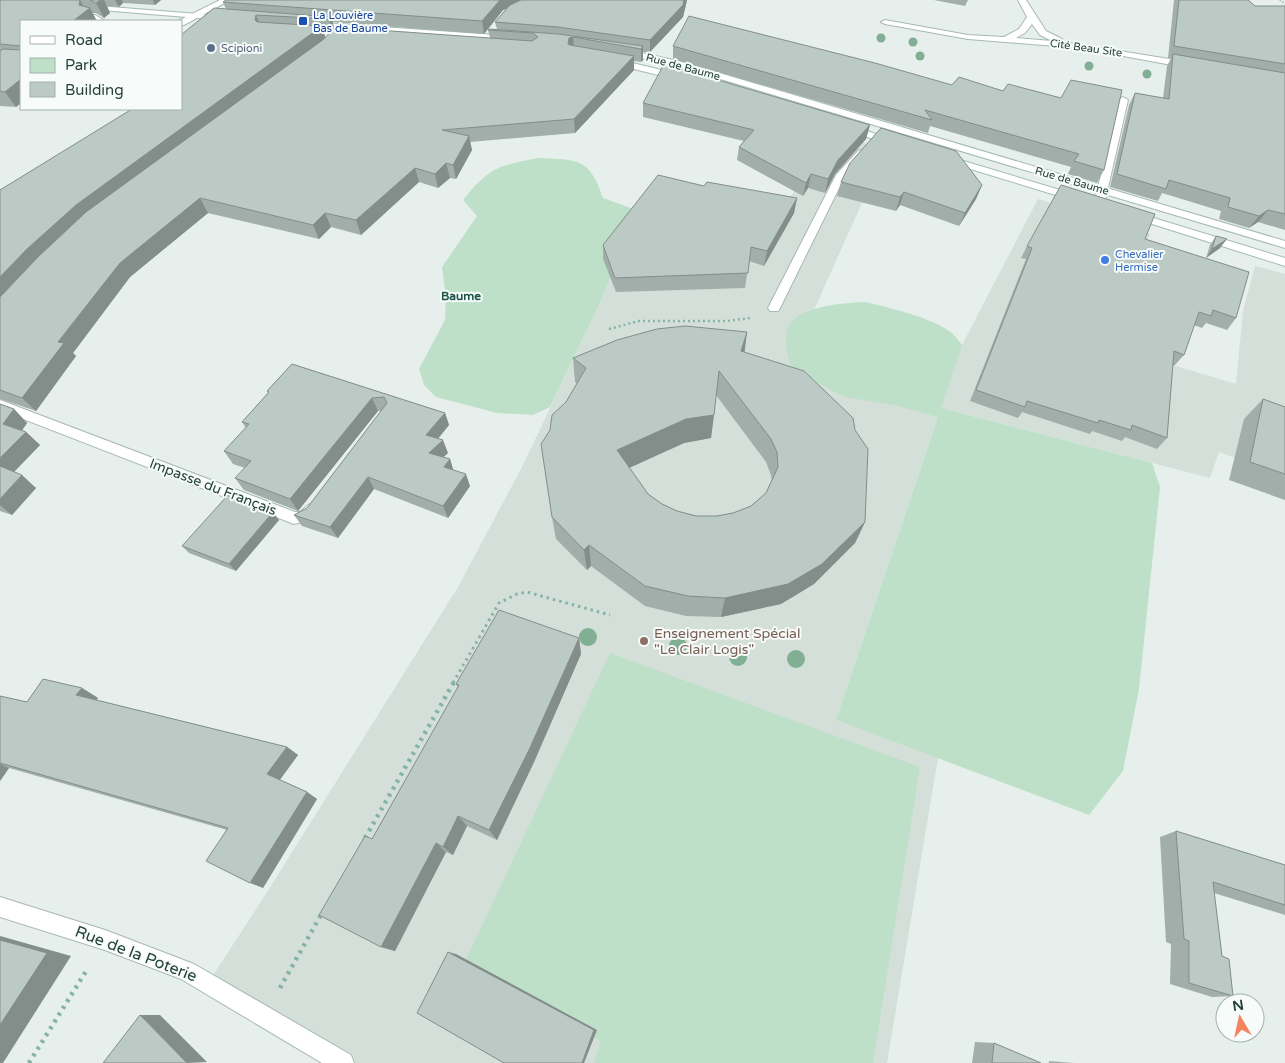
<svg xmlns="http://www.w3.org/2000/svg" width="1285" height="1063" viewBox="0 0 1285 1063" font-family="'Varela Round',sans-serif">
<rect width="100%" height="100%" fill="#e6efeb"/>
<path fill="#d4dfda" d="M855,140l26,8 -11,37 -56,125 148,35 76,-146 112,35 -44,111 130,39 7,-73 12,-45 30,8v203l-66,-25 -9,26 -269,-70 -105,312 102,38 -51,305h-544l-135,-80 56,-86 194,-310 64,-120 78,-164 22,-52 148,-19 33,-56z"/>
<g fill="#bfe0c8">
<path d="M538,158c40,2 51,-1 65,40l50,18 -31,35 -22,52 -50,104 -17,8 -36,-2 -61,-16 -12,-12 -5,-16 26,-49 1,-24 -4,-29 35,-51 -14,-16c27,-33 34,-34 75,-42z"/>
<path d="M864,302c22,4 71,17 88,31 4,4 7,8 10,12l-21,63 211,55 8,24 -21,202 -16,82 -34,44 -253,-95 102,-303 -44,-12 -50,-8 -52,-28c-4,-13 -8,-25 -5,-39 6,-24 57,-27 77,-28z"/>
<path d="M610,653l310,114 -47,296h-279l7,-22 -138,-75z"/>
</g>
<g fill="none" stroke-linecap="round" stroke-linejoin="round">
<defs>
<g id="lane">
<path d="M89,15h6l10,6h-10l-6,-2z"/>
<path d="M861,150l5,3 -21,23 -65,132 -2,3h-8l-2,-3 68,-133 22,-24z"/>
<path d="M0,400l295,112h5c7,-5 9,-11 18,-8l2,4 -9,12 -17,4 -294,-114z"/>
</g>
<g id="street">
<path d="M220,0h10l-46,25h-3v-4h-3z"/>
<path d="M1018,0h8l20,31 16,8 1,3 125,20 4,3 -4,3 -108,-20 -112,-9 -83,-15 -4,-2 4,-2 83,15 36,2 15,-8 8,-12zM1032,24l8,11 12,6 -36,-3 9,-5z"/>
<path d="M1123,97l5,3 -24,105 -5,3 -5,-3 24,-105z"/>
<path d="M0,897l105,33 89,34 157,91 3,8h-32l-141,-84 -76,-29 -105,-33z"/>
</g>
<g id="secondary">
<path d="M86,5l137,11 4,2 -4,2 -134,-11 -4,-2z"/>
<path d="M310,22l200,14 4,2 -4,2 -197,-14h-3z"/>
<path d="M624,49l54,12 45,13 562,167v7l-568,-170 -44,-13 -52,-11v-4z"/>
<path d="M616,59l66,16 1,2 -4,3 -66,-16 -1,-2z"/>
<path d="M849,125l48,16 2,2 -5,3 -48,-16 -2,-2z"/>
<path d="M947,156l133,40 1,2 -5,3 -4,-1 -128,-39v-4z"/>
<path d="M1134,212l151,46v8l-155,-49 -1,-2 1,-2z"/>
</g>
</defs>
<use href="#lane" stroke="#a8b8b2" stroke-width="2"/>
<use href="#street" stroke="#a8b8b2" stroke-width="2"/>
<use href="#secondary" stroke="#a4bbb3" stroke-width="2"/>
<path stroke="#86b3a5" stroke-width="2" stroke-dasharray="1 2" stroke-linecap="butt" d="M1280,0l5,4"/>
<path stroke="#86b3a5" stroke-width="2.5" stroke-dasharray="2 3" stroke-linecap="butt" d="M609,329l30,-8h88l23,-3"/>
<path stroke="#86b3a5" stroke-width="3" stroke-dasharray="2.5 4" stroke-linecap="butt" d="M453,683l46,-80 18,-9 10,-2 83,23"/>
<g stroke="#86b3a5" stroke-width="4.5" stroke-dasharray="3 5" stroke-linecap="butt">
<path d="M365,838l89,-156"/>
<path d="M280,988l42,-75"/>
<path d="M29,1063l59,-95"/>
</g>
<use href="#lane" fill="#fff" fill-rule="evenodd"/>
<use href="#street" fill="#fff" fill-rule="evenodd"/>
<use href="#secondary" fill="#fff" fill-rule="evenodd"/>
</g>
<g fill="#80af93">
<circle cx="881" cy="38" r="4.5"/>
<circle cx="913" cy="42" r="4.5"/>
<circle cx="920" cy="56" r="4.5"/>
<circle cx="1089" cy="66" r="4.5"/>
<circle cx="1147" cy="74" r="4.5"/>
<circle cx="588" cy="637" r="9"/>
<circle cx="678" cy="646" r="9"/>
<circle cx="738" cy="657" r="9"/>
<circle cx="796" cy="659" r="9"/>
</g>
<g fill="#a1aea9" fill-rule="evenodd">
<path d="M0,0h161l-6,5 -32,-2 -4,4 -12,-1 3,7 -6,5 -8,-5h-3l-72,8v82l-5,4 -16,-1z"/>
<path d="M226,0h461l-4,17 -33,35h-7v8l-2,2 -7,-1v9l-59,63 -105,9 2,8 -16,29 -6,-1 -12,10 -19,-6 -58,53 -30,-8 -12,12 -111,-26 -78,64 -57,76 3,3 -40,55 -36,-12v-209l181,-81 45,-100 -3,-7zM506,9l-11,13 2,7 -9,1 2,8 -156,-10 -2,-6 152,12 19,-24zM323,31l8,1 -6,6z"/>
<path d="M934,0h34l-3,6z"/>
<path d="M1174,0h74l7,6h30v224l-27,-8 -9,6 -30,-9 2,-8 -59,-18 -4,8 -48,-14 19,-82 6,-12 28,5 4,-32 4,-8h-3z"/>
<path d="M673,46l279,39 7,-8 145,93 -7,13 -29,-9 3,-7 -141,-41 -2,7 -255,-74z"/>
<path d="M643,103l227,22 -4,14 -31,35 -10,19 -17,-5 -5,8 -66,-36 2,-13 5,-6 -101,-24z"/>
<path d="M841,182l141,3 -6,14 -17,27 -59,-21 -4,6 -59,-15z"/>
<path d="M704,186l93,12 -3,15 -30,53 -15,-5 -4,27 -129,4 -13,-33v-14z"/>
<path d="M1216,236l4,12 -14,10 4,-13z"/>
<path d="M1145,239l91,79 -9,12 -21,-7 -4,5 -8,-3 -10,30 -10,11 -1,-1 -6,73 -10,11 -32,-12 -3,4 -30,-10 -2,3 -68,-22 -4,6 -48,-17 56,-142 -5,-1 6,-12z"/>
<path d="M747,332l-3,20 121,170 -10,21 -41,41 -33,20 -60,13 -35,-1 -41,-10 -54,-40 -4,4 -31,-31 -4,-22 14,-115 11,-18 -2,-2 -2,-24zM716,395l50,67 5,13 1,6 -6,12 -15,13 -18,7 -16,3h-21l-19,-5 -15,-7 -14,-10 -19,-26 55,-25 27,-5z"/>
<path d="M292,364l153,49 4,12 -11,14 10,14 -5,4 7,2 3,11 17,16 -22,32 -74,-29 -36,49 -36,-12 -8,-11 13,-7 75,-97h-4l-80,100 -54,-21 -9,-12 10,-10 -12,-4 -9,-13 22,-23 -4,-6 26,-29 -1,-2z"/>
<path d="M1263,399l22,8v93l-56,-20 15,-61z"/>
<path d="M0,404l14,5 13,14 -5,8 4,1 14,13 -26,27 22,16 -24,27 -12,-4z"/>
<path d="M279,520l-43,51 -47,-18 -7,-7z"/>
<path d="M579,638l2,16 -47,108 -37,78 -30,-14 -14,29 -7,-3 -51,99 -14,-4 -9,-108 86,-151 -2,-4z"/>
<path d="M82,688l16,10 -2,2 191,47 11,8 -18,25 27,12 10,7 -54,89 -36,-58 -218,-62 -9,13v-85l27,6z"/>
<path d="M1176,831l109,34v50l-71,-22 8,63 11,40 -21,1 -42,-13 1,-40 -5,-2 -6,-105z"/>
<path d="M975,1042l19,1 47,20h-69z"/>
<path d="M1049,1061l25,2h-25z"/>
</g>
<g fill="#838d89">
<path d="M80,0l6,11 4,-3 7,13h-24l6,-16z"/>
<path d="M101,0h3l6,13 -6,5 -8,-15z"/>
<path d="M115,0h7l1,3 -4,4z"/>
<path d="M153,0h8l-6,5z"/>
<path d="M500,0h29l-26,10 -19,24 -2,-13z"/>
<path d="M684,0h3l-4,17 -33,35v-12z"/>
<path d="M256,15l5,13 -6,-8z"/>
<path d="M331,17l4,13 -2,2 -4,-13z"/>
<path d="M322,26l4,13 -326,265v-27l27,-28 49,-44z"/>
<path d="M573,37l1,13 -6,-6 1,-6z"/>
<path d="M643,46v14l-2,2v-13z"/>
<path d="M634,56v14l-59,63 -1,-14z"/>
<path d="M21,79v24l-5,4 -11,-15z"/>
<path d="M870,125l-4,14 -31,35 -10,19 3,-14 10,-19z"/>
<path d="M469,136l3,14 -16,29 -3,-14z"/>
<path d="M446,163l4,15 -12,10 -3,-14z"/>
<path d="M415,168l4,14 -58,53 -5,-15z"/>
<path d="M811,174l-3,14 -5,8 3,-13z"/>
<path d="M982,185l-6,14 -17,27 6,-13z"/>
<path d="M904,192l-4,13 -4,6 4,-14z"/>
<path d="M200,198l8,15 -78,64 -57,76 3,3 -40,55 -14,-13 36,-56 62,-79z"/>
<path d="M797,198l-3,15 -30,53 3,-15z"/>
<path d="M1268,210l-10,12 -9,6 10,-12z"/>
<path d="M325,213l6,14 -12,12 -6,-14z"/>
<path d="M1227,239l-7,9 -14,10 6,-9z"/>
<path d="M747,332l-3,24 -3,-5z"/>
<path d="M372,398l6,13 -80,100 -8,-12z"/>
<path d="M14,409l13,14 -10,14 -14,-13z"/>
<path d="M445,413l4,12 -19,23 -4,-13z"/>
<path d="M714,415l-3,23 -27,5 -66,30 -1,-23 69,-31z"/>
<path d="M26,432l14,13 -31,32 -9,-8v-11z"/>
<path d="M443,440l5,13 -14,13 -5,-13z"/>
<path d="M450,459l4,13 -10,-5z"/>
<path d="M466,474l4,12 -22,32 -5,-12z"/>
<path d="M22,475l14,13 -24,27 -12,-10v-6z"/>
<path d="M368,477l6,12 -36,49 -8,-11z"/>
<path d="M273,512l6,8 -43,51 -7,-7z"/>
<path d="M865,522l-10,21 -41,41 -33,20 -60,13 4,-19z"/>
<path d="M589,545l2,21 -4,4 -3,-20z"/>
<path d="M579,638l2,16 -47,108 -37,78 -8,-10z"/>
<path d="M82,688l16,10 -5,7 -17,-10z"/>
<path d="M287,747l11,8 -20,27 -11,-8z"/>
<path d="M0,764l9,4 -9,13z"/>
<path d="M307,792l10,7 -54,89 -13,-5z"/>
<path d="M458,816l9,10 -14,29 -10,-8z"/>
<path d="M436,843l10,9 -51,99 -14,-4z"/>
<path d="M0,936l71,20 -68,107h-3z"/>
<path d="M448,952l8,2 141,76 -13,33h-2z"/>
<path d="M140,1015h20l47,47 -20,1z"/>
</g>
<g fill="#bbcac4" stroke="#838d89" fill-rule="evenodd">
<path d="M0,0h80l-1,5 11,3 -17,13h-52v25l-21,-2z"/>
<path d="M90,0h11l-5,3z"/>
<path d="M226,0h274l-18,21 -259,-19z"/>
<path d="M521,0h163l-1,5 -33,35 -92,-13 -63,-5 15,-17z"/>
<path d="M1179,0h69l7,6h30v58l-111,-18z"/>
<path d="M214,8l117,9 -2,2 -73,-4 -1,5 2,2 65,4 -246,179 -49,44 -27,28v-87l132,-81h49v-74z"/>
<path d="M689,16l186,47 77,22 7,-8 44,14 5,-7 53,14 10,-18 51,10 -18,80 -30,-9 5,-7 -154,-44 7,10 -259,-74z"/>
<path d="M335,27l197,14 6,-4 -5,-4 -45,-3 1,-1 69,5 85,12 -2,3 -68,-12 -4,1 -1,6 2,1 64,11 -60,63 -132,11 27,6 -16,29 -7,-2 -11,11 -20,-6 -59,52 -31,-7 -12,12 -113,-27 -80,65 -62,79 6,1 -42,55 -22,-8v-93l38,-40 48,-45 238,-173z"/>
<path d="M3,49l18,1v29l-16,13 -5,-1v-40z"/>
<path d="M1173,54l112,19v141l-17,-4 -9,6 -31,-9 2,-9 -61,-18 -3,9 -49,-15 18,-81 34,6z"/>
<path d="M664,64l206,61 -32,35 -10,19 -17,-5 -5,9 -67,-36 15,-17 -111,-27z"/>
<path d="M881,128l75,23 26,34 -17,28 -61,-21 -4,5 -59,-15 9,-19z"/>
<path d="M658,175l46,11 3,-4 90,16 -30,53 -16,-4 -3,26 -133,5 -12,-33z"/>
<path d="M1061,185l94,29 -10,25 104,33 -13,46 -23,-8 -2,6 -12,-4 -15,43 -10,-4 -7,87 -35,-13 -1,5 -32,-10 -1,3 -71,-22 -2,6 -49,-17 56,-142 -5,-2z"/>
<path d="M1216,236l11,3 -15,10z"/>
<path d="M685,326l62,6 -6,19 63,20 49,47 2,12 13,19 -3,73 -43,42 -34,20 -63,14 -37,-2 -43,-10 -56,-41 -5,5 -32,-33 -11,-73 9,-14 2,-15 14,-13 20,-34 -13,-10 44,-18 40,-11zM719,371l52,68 6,13 1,15 -12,26 -15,13 -18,7 -16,3h-21l-19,-5 -15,-7 -14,-10 -31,-44 69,-31 28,-4z"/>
<path d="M292,364l153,49 -19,22 17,5 -14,13 21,6 -6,8 22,7 -23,32 -75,-29 -38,50 -36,-12 13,-7 80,-105 -3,-6 -12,1 -82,101 -55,-21 16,-17 -27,-10 25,-27 -7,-2 27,-30 -2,-1z"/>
<path d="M1263,399l22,8v67l-35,-12z"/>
<path d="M0,404l14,5 -11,15 23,8 -26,26z"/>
<path d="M0,466l22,9 -22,24z"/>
<path d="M228,495l45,17 -44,52 -47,-18z"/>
<path d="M499,610l80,28 -50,112 -40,80 -31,-14 -15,31 -7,-4 -55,104 -62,-32 46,-79 7,3 87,-154 -3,-1z"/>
<path d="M43,679l39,9 -6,7 211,52 -20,27 40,18 -57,91 -44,-22 22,-33 -228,-65v-67l27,6z"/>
<path d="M1176,831l109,34v40l-72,-23 9,74 7,3 4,37 -44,-13v-42l-5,-2z"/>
<path d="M0,940l47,13 -47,72z"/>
<path d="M448,952l146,78 -12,33h-78l-87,-50z"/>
<path d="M140,1015l47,48h-84z"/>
<path d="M994,1043l47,20h-49z"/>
</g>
<rect fill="#1a4fb4" stroke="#f7fbf9" stroke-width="2" x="298" y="16" width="10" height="10" rx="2.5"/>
<circle fill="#5c6f8a" stroke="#f7fbf9" stroke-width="2" cx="211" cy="48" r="5"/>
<circle fill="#3f7fe0" stroke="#f7fbf9" stroke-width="2" cx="1105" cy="260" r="5"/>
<circle fill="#8d6e63" stroke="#f7fbf9" stroke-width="2" cx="644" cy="641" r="5"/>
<g text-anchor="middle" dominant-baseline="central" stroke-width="4" stroke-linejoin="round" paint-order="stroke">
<g font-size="11" fill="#164399" stroke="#f7fbf9" text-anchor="start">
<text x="313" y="15">La Louvière<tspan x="313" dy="13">Bas de Baume</tspan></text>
</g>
<g font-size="11" fill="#4e5e75" stroke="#f7fbf9" text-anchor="start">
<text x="221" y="48">Scipioni</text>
</g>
<g font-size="11" fill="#24423a" stroke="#f7fbf9">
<text transform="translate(1086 48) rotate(8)">Cité Beau Site</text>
<text transform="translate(683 67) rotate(15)">Rue de Baume</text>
<text transform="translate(1072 181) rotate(16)">Rue de Baume</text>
</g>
<g font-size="11" fill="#366cbe" stroke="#f7fbf9" text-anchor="start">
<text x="1115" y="254">Chevalier<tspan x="1115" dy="13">Hermise</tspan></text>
</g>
<g font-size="12" font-weight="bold" fill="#1f5548" stroke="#f7fbf9">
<text x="461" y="296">Baume</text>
</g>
<g font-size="14" fill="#24423a" stroke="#f7fbf9">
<text transform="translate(213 487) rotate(21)">Impasse du Français</text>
</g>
<g font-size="14" fill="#785e54" stroke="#f7fbf9" text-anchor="start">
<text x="654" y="633">Enseignement Spécial<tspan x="654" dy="16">"Le Clair Logis"</tspan></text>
</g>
<g font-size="16" fill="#24423a" stroke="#f7fbf9">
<text transform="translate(136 954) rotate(21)">Rue de la Poterie</text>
</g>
</g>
<rect x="20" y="20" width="162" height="90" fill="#f7fbf9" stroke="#a3b1ad"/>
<rect x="30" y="36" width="25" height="8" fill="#ffffff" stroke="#a3b1ad"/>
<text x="65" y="45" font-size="15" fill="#24423a">Road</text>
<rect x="30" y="58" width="25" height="15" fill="#bfe0c8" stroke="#a3b1ad"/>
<text x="65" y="70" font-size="15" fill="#24423a">Park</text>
<rect x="30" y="82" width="25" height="15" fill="#bbcac4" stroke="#a3b1ad"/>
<text x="65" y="95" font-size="15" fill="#24423a">Building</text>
<g transform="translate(1240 1018) rotate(351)"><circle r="24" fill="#f7fbf9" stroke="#a3b1ad"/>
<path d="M0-4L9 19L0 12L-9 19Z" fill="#f4845f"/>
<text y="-8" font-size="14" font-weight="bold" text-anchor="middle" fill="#24423a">N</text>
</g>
</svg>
